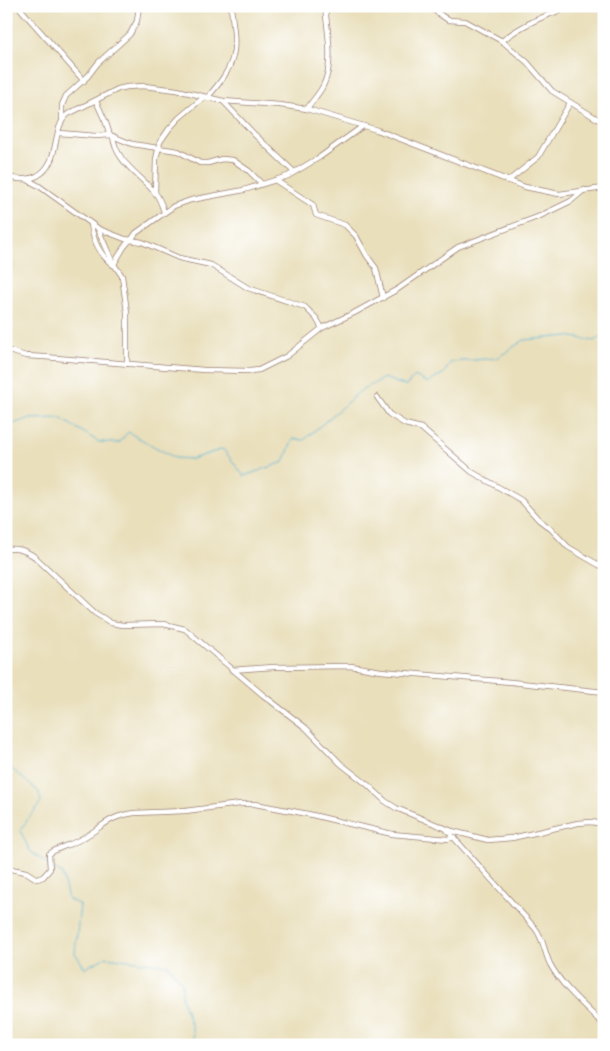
<svg xmlns="http://www.w3.org/2000/svg" width="610" height="1051" viewBox="0 0 610 1051" font-family="Cardo,serif">
<rect width="100%" height="100%" fill="#fff"/>
<filter id="ink" filterUnits="userSpaceOnUse"><feTurbulence type="fractalNoise" baseFrequency=".02" numOctaves="2"/><feDisplacementMap in="SourceGraphic" scale="10" xChannelSelector="R" yChannelSelector="G"/><feConvolveMatrix kernelMatrix="1 2 1 2 8 2 1 2 1" color-interpolation-filters="sRGB"/></filter>
<filter id="wash" filterUnits="userSpaceOnUse"><feTurbulence type="fractalNoise" baseFrequency=".0096" numOctaves="4" result="noise"/><feDisplacementMap in="SourceGraphic" scale="20" xChannelSelector="R" yChannelSelector="G"/><feGaussianBlur stdDeviation="1.12" result="paint"/><feColorMatrix in="noise" values="0 0 0 0 0 0 0 0 0 0 0 0 0 0 0 0 0 1.4 0 .05"/><feComposite in="paint" operator="in"/></filter>
<g filter="url(#wash)">
<rect width="100%" height="100%" fill="#e9dfbb"/>
<g fill="none" stroke-linecap="round" stroke-linejoin="round">
<g stroke="#58b4d6" stroke-width="1">
<path d="M6,426l22,-7 32,-1 39,24 20,1 9,-11 47,26 17,1 31,-10 21,27 40,-14 9,-23 11,1 55,-48 25,-14 22,8 9,-10 13,7 16,-10 7,-11 46,-4 27,-18 44,-4 26,5 10,-7"/>
<path d="M6,764l33,28 2,10 -21,28 10,21 19,14"/>
<path d="M52,867l10,7 6,25 12,6 -5,48 10,15 21,-11 62,8 14,18v16l10,29 2,17"/>
</g>
</g>
</g>
<g filter="url(#ink)">
<g fill="none" stroke-linecap="round" stroke-linejoin="round">
<defs>
<g id="minor">
<path d="M18,6l66,75"/>
<path d="M428,6l20,14 17,1 37,20 25,21 25,29 52,32"/>
<path d="M502,41c20,-17 45,-26 70,-35"/>
<path d="M207,98c12,-14 25,-29 27,-48 2,-14 -2,-29 -3,-44"/>
<path d="M96,101l10,22 4,12"/>
<path d="M223,101l31,33 40,38"/>
<path d="M307,109c5,-8 12,-15 16,-23 12,-24 4,-55 2,-80"/>
<path d="M62,119v-14l4,-9 22,-20 10,-13 32,-29 7,-13 2,-15"/>
<path d="M59,133l37,3 14,-1 22,9 46,7 22,12h8l14,-4 11,1 16,11 12,12"/>
<path d="M113,136c2,26 29,40 43,58 4,5 6,12 8,18"/>
<path d="M6,176c11,4 21,5 31,0 25,-14 13,-47 31,-62l50,-25 9,-2 17,-1 33,4 46,11 57,4 27,4 70,21 148,57 34,7 45,-6"/>
<path d="M28,180l11,6 60,43 26,10 17,3 37,16 32,7 37,23 57,19 11,11 6,10"/>
<path d="M275,180l38,25 3,10 29,10 11,11 11,20 9,12 7,30"/>
<path d="M508,181l30,-24 32,-54"/>
<path d="M155,193l1,-34 4,-17 9,-13 10,-11 25,-21"/>
<path d="M91,224c2,16 9,31 22,41"/>
<path d="M98,229l15,34 9,13 5,36v52"/>
<path d="M131,240l5,-7 38,-27 17,-6 53,-10 44,-14 32,-19 43,-31"/>
<path d="M114,264l10,-17 6,-7"/>
<path d="M6,350l20,6 18,1 160,13 46,1 9,-1 28,-14 35,-28 32,-15 44,-24 60,-42 82,-31 31,-15 13,-11"/>
<path d="M377,397l12,17 16,10 16,4 51,44 49,28 18,20 12,9 17,18 36,21"/>
<path d="M6,549c12,-1 19,1 29,8l60,56 16,10 11,2 42,-1 21,5 78,66 43,33 35,36 27,21 17,16 11,7 56,23 36,9 24,-2 66,-15 13,-1 13,2"/>
<path d="M232,670l42,-3 77,-1 30,5 130,11 93,10"/>
<path d="M447,830l88,98c9,11 9,24 15,36 13,24 35,42 54,61"/>
<path d="M6,868l20,4 11,7 6,-2 7,-8 -1,-15c9,-7 22,-9 32,-15 23,-12 25,-22 53,-26l51,-2 55,-7h15l53,10 84,20 56,5 6,-2"/>
</g>
</defs>
<use href="#minor" stroke="#9a7f73" stroke-width="6"/>
<use href="#minor" stroke="#fff" stroke-width="4.5"/>
</g>
</g>
<rect width="610" height="1051" fill="none" stroke="#fff" stroke-width="25"/>
</svg>
